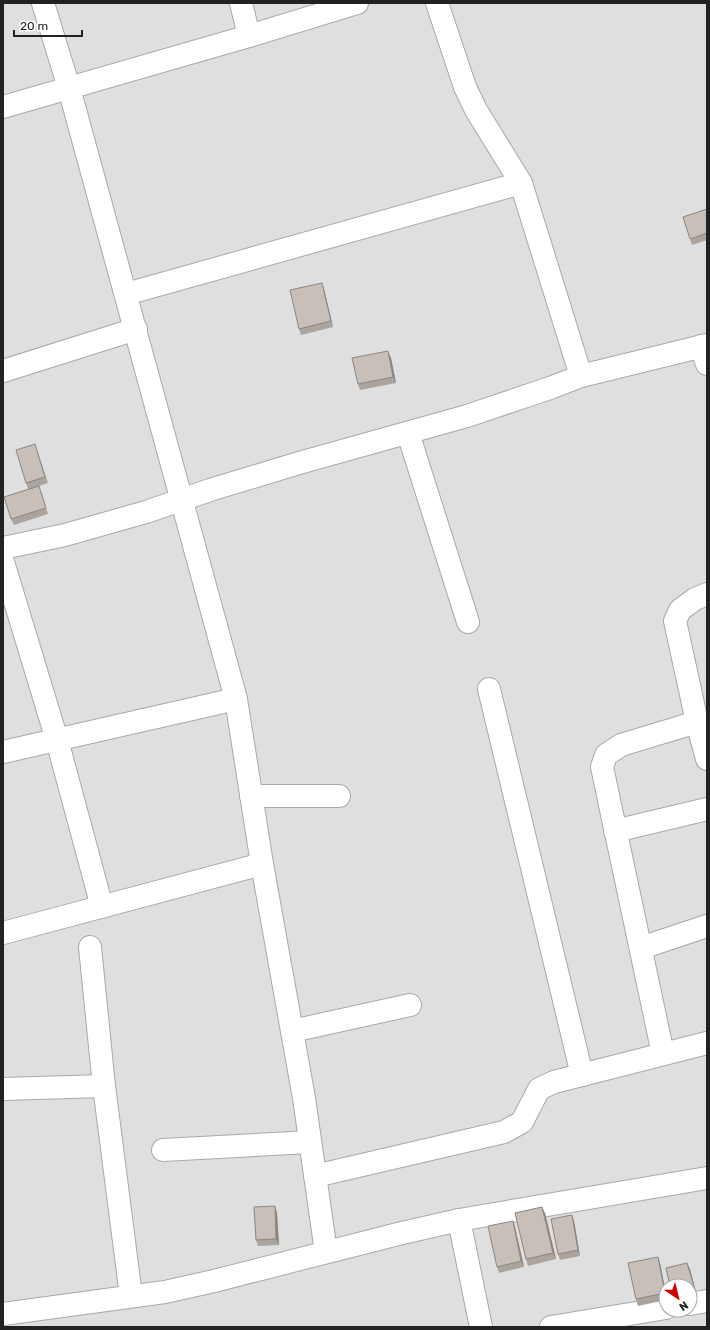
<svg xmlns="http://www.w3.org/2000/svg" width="710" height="1330" viewBox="0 0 710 1330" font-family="Rubik,sans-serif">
<rect width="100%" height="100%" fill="#f2efe9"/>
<path fill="#e0dfdf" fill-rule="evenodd" d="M3,3h704v1324h-704zM666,1286h24v24h-24z"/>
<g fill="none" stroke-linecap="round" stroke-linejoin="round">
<defs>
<g id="street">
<path d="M43,3l26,85 167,611 26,165 42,234 22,154"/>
<path d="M241,3l8,33"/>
<path d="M437,3l28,84 11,23 45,73 60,193"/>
<path d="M3,107l246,-71 108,-33"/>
<path d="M126,294l395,-111"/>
<path d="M701,346l6,18"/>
<path d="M3,371l133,-42"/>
<path d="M408,433l60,189"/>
<path d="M3,548l62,-13 81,-23 64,-22 89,-27 168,-47 83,-28 31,-12 126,-31"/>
<path d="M3,562l54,178 45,167"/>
<path d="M707,594l-12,5 -15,11 -5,11 22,101 10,37"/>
<path d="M489,689l93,386"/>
<path d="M3,752l233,-53"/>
<path d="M251,796h88"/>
<path d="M615,831l92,-22"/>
<path d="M3,933l259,-69"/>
<path d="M90,947l14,139 27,210"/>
<path d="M641,948l66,-22"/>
<path d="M292,1031l118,-26"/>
<path d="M663,1054l-61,-287 4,-12 15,-10 76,-23"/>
<path d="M3,1089l101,-3"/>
<path d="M163,1150l147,-8"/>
<path d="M315,1176l189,-44 18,-10 17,-33 15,-7 153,-39"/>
<path d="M459,1220l22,107"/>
<path d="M690,1304l17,-3"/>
<path d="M3,1314l162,-22 49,-11 184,-47 61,-14 248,-42"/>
<path d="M551,1327l115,-19"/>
</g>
</defs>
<use href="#street" stroke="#a9a9a9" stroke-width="24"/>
<use href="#street" stroke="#fff" stroke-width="22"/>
</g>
<g fill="#aba49e">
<path d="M707,209v31l-15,5 -9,-28z"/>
<path d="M322,283l2,6 9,38 -32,8 -2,-6z"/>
<path d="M391,358l5,25 -36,7 -2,-6z"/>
<path d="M35,444l13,39 -9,3 9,28 -34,11 -3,-6 17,-30 -2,-6z"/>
<path d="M275,1206l2,7 2,32 -21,1 -2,-6z"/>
<path d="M545,1213l11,46 -28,7 -2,-7z"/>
<path d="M513,1221l2,6 9,40 -25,6 -2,-6z"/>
<path d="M574,1221l6,35 -20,4 -2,-6z"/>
<path d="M658,1257l2,6 6,30v7l-28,6 -2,-7z"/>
<path d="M690,1269l7,28 -7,2z"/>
</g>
<g fill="#8b8681">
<path d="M322,283l2,6 9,38 -2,-6z"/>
<path d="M388,351l3,7 5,25 -3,-6z"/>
<path d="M275,1206l2,7 2,32 -3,-6z"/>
<path d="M542,1207l3,6 11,46 -3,-6z"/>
<path d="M572,1215l2,6 6,35 -2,-6z"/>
<path d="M513,1221l2,6 9,40 -3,-6z"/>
<path d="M658,1257l2,6 6,30v2z"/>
<path d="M687,1263l3,6 7,28 -2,-7z"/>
</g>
<g fill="#c7bfb8" stroke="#8b8681">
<path d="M707,209v24l-17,6 -7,-22z"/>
<path d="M322,283l9,38 -32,8 -9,-39z"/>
<path d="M388,351l5,26 -35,7 -6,-26z"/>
<path d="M35,444l10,33 -19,6 -10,-33z"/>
<path d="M39,486l7,22 -35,11 -7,-22z"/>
<path d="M275,1206l1,33 -20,1 -2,-33z"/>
<path d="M542,1207l11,46 -27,6 -11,-46z"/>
<path d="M572,1215l6,35 -20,4 -7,-35z"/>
<path d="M513,1221l8,40 -24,6 -9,-41z"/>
<path d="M658,1257l7,36 -29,6 -8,-36z"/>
<path d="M687,1263l8,27 -5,2v-6h-20l-4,-18z"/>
</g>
<rect width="710" height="1330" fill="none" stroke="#222222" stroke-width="8"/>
<g transform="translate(678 1298) rotate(145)"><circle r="19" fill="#ffffff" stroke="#a7a7a7"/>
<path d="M0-3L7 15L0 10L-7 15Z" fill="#d40000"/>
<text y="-6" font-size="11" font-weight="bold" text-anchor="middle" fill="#222222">N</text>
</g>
<path d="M14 30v6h68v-6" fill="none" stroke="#222222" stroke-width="2"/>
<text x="20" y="30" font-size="12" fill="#222222" stroke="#ffffff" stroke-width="3" paint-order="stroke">20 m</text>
</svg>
